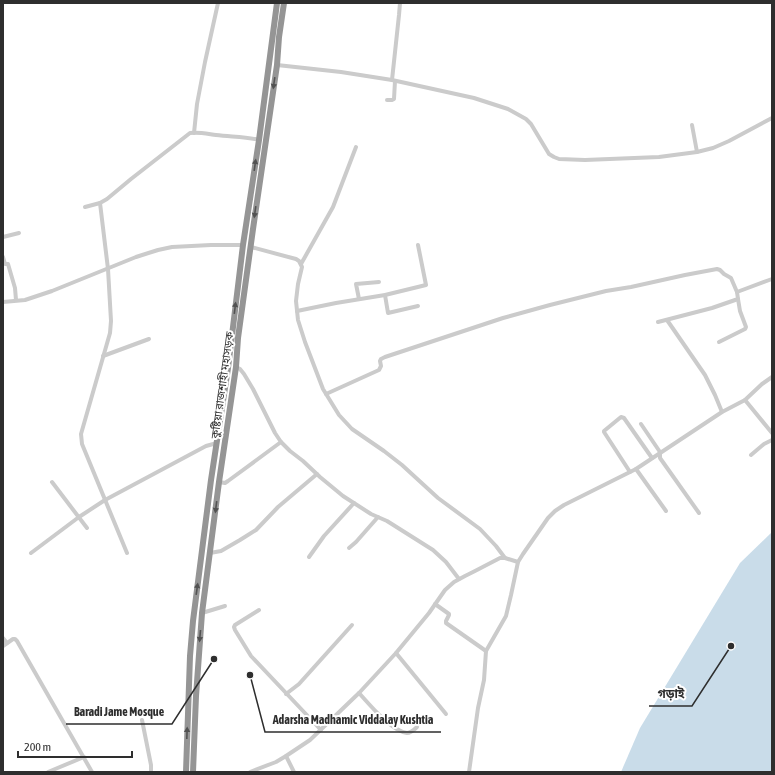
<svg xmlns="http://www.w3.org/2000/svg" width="775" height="775" viewBox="0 0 775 775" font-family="'Asap Condensed','Noto Sans Bengali',sans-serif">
<rect width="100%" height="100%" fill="#fff"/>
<path fill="#c9dce9" d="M772,532v240h-151l19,-44 100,-165z"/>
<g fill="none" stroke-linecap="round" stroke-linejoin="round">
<g stroke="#cbcbcb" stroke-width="4">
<path d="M277,65l64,7 51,8 82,18 34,11 18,10 5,5 18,30 5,3 5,2 26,1 74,-3 38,-5 16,-4 16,-7 43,-23"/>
<path d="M392,80l7,-65 1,-12"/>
<path d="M387,100h5l2,-1 1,-18"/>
<path d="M692,125l5,27"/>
<path d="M194,133l3,-29 8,-42 13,-59"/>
<path d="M100,203l8,66 3,52 -1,12 -29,101 1,10 45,109"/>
<path d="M85,207l15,-4 7,-4 24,-20 59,-46c9,-1 18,1 26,2 15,2 29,1 43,5"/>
<path d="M3,237l16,-4"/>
<path d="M251,247l45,12 3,2 3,6 -4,17 -2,17 2,19 7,22 18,47 16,26 13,14 32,22 18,14 36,33 42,31 16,17 9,12"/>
<path d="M3,257l2,7h3l7,24 1,12"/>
<path d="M301,264l32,-57 23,-60"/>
<path d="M385,295l3,18 30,-7"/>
<path d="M359,299l-3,-15 23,-2"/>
<path d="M3,302l22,-2 27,-9 84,-34 22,-7 14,-3 39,-2h32"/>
<path d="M297,311l39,-8 49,-8 41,-10 -8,-40"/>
<path d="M667,320l38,55 10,20 7,17"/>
<path d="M658,322l54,-14 26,-9 -1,-7 35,-13"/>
<path d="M719,342l26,-13 1,-2 -6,-16 -2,-12"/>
<path d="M103,356l46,-17"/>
<path d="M236,367l4,2 4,5 9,15 22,44 6,9 9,9 13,10 17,16 23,19 28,18 16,7 46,29 13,12 13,17"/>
<path d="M326,394l53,-24 2,-4 -1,-5 1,-2 4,-2 118,-39 47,-13 56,-14 25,-4 54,-12 32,-6 3,1 4,4 7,4 6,14"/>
<path d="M745,400l27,33"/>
<path d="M641,424l19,28v6l39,55"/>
<path d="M751,455l13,-11 8,-4"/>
<path d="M636,469l30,42"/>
<path d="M630,472l-26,-40v-1l17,-14 3,1 28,40"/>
<path d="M52,482l35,46"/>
<path d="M219,482l6,1 3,-2 53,-39"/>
<path d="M349,548l7,-6 22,-25"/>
<path d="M31,553l48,-36 26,-17 101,-54 11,-3"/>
<path d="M210,553l11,-2 19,-11 16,-10 22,-23 39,-33"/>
<path d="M309,557l15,-21 30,-33"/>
<path d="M435,604l14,10v1l-3,6v2l40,28"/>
<path d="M259,610l-24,15 -1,2 1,3 16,26 70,74"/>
<path d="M202,613l23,-7"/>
<path d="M3,638l4,5"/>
<path d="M3,646l10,-7h2l2,2 75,131"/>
<path d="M396,653l50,61"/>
<path d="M359,693c10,11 32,38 48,40 4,0 7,-3 10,-6"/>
<path d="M286,694l13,-10 53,-59"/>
<path d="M142,720l9,45v7"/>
<path d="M286,756l8,16"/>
<path d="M48,772l36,-15"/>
<path d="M250,772l26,-10 10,-6 24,-16 49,-47 37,-40 33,-40 16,-23 9,-8 11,-6 10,-5 25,-13h5l13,4 5,-8 25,-36 7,-7 9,-6 72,-36 86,-57 23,-12 17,-16 10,-7"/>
<path d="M469,772l9,-64 6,-28 2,-29 20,-35 5,-21 7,-33"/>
</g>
<g stroke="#959595" stroke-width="6">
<path d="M186,772l4,-116 3,-35 18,-141 17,-112 15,-123 16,-105 18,-137"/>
<path d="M193,772l3,-76 6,-83 17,-131 17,-115 2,-29 15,-109 24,-164 2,-28 5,-34"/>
</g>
</g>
<defs><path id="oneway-solid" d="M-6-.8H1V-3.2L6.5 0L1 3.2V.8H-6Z"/></defs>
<g fill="#525252">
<use href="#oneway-solid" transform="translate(274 83) rotate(98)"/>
<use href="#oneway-solid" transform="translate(255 165) rotate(-82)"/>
<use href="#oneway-solid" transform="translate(255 212) rotate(98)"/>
<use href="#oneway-solid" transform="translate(235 308) rotate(-83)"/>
<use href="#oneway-solid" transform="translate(216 507) rotate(97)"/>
<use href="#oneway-solid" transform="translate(197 589) rotate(-82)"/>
<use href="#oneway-solid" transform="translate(200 636) rotate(95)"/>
<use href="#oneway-solid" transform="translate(187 733) rotate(-88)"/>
</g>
<g text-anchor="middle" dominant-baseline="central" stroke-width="4" stroke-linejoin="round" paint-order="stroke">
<g font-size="11" fill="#2e2e2e" stroke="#fff">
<text transform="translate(222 385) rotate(-82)">কুষ্টিয়া রাজশাহী মহাসড়ক</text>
</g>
</g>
<path fill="none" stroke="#2e2e2e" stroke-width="1.5" d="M731 646L692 706H649M214 659L172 724H66M250 675L265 732H441"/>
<g fill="#2e2e2e" stroke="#fff" stroke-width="1.5">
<circle cx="731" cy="646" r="4"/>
<circle cx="214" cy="659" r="4"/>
<circle cx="250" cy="675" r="4"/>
</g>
<g font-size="12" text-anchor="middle" font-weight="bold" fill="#2e2e2e" stroke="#fff" stroke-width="4" stroke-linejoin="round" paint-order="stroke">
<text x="671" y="698">গড়াই</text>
<text x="119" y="716">Baradi Jame Mosque</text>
<text x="353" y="724">Adarsha Madhamic Viddalay Kushtia</text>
</g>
<rect width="775" height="775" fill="none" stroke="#2e2e2e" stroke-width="8"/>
<path d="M18 751v6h114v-6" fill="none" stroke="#2e2e2e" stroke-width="2"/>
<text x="24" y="751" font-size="12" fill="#2e2e2e" stroke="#ffffff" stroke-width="3" paint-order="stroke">200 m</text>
</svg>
